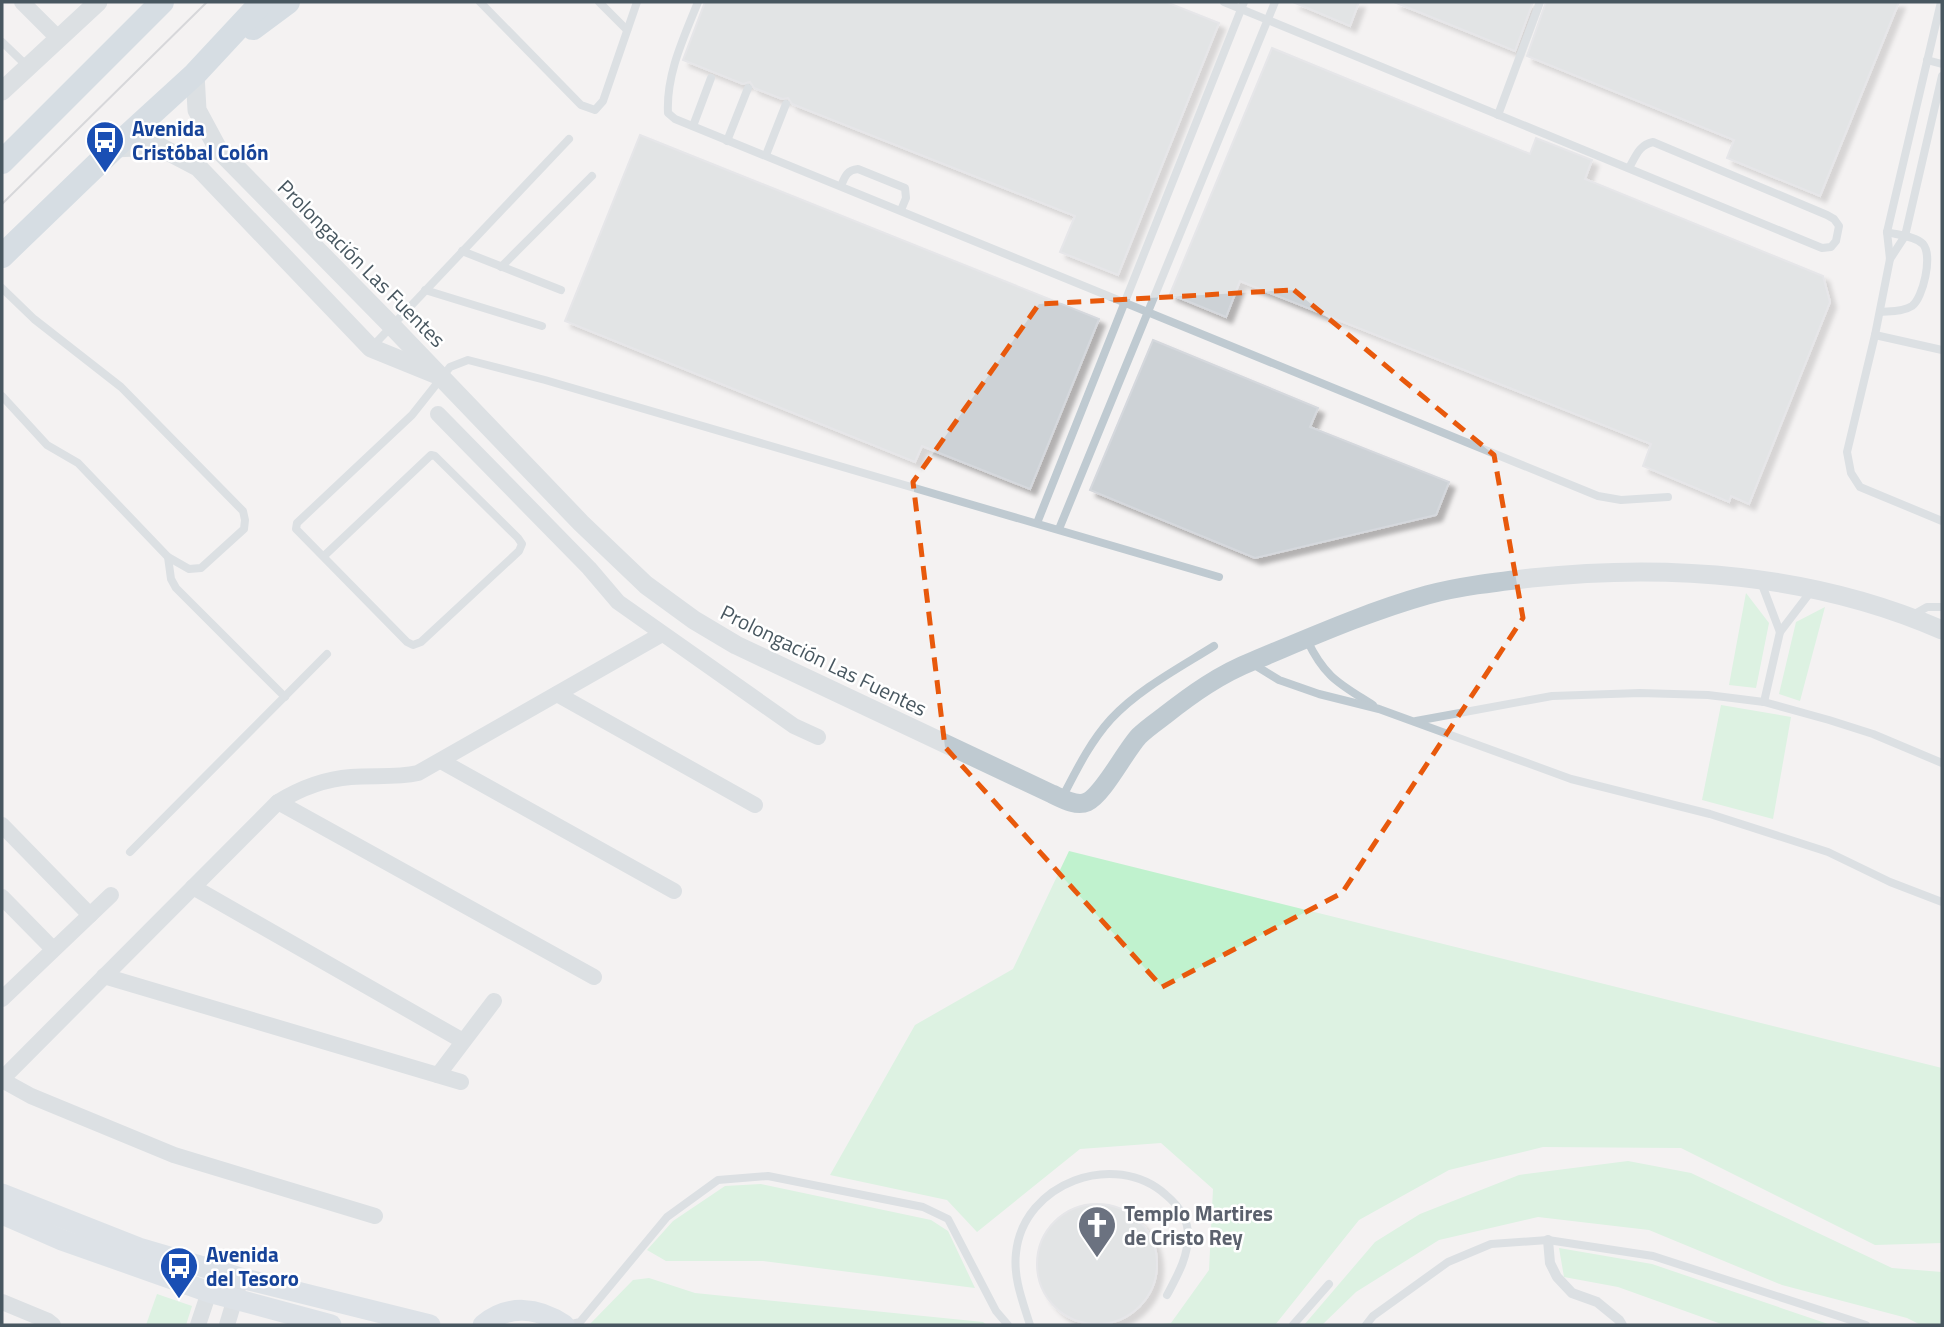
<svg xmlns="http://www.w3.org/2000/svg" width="1944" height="1327" viewBox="0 0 1944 1327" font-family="'Titillium Web',sans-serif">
<defs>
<filter id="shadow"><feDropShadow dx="6" dy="6" stdDeviation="2" flood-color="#0004"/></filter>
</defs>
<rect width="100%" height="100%" fill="#f4f2f2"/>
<g fill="#c0f2ce">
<path d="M1746,593l23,30 -13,65 -27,-3z"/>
<path d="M1825,607l-25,94 -21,-7 17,-72z"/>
<path d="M1721,705l70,12 -18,102 -71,-19z"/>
<path d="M1069,851l873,217v175l-67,2 -194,-97 -138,-1 -94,23 -90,50 -84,105h-123l19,-2 38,-53 4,-81 -52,-46 -81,6 -103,83 -30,-32 -117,-25 85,-150 98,-56z"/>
<path d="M1628,1161l63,12 201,95 50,4v53h-21l-14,-7 -125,-33 -133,-55 -111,-13 -99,23 -83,52 -34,33h-18l71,-83 45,-28 99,-39z"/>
<path d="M761,1184l170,36 17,11 27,57 -212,-27h-97l-19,-11 26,-29 52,-35z"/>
<path d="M1559,1248l93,16 179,61h-107l-106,-38 -54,-10z"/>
<path d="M649,1278l46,15 288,29 4,3h-398l44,-45z"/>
<path d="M157,1294l35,12 -6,19h-40z"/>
</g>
<g fill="#cdd2d6" stroke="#d5d8dd" stroke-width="2" filter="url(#shadow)">
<path d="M705,2h461l53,21 -101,252 -58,-23 15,-36 -283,-112 -4,-6 -6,1 -28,-11 -4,-6 -7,2 -60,-24z"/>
<path d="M1293,2h66l-9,24z"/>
<path d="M1394,2h139l-18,49z"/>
<path d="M1546,2h353l-79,194 -93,-38 7,-18 -207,-84z"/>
<path d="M1272,48l258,106 6,-16 56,22 -7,19 238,97 7,26 -81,202 -18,-8 -2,6 -86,-36 8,-22 -411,-163 -14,36 -56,-23z"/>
<path d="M640,135l459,184 -69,170 -108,-43 -7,16 -350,-141z"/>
<path d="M1153,340l165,68 -8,19 139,55 -13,33 -181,43 -165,-68z"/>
<circle cx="1097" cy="1264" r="60"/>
</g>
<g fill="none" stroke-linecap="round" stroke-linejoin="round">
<g stroke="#bfcad1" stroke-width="8">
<path d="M480,2l101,103 14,5 8,-9 34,-99"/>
<path d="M599,2l28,28"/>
<path d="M698,2c-14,35 -32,72 -30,111l7,6 923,377 23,4 47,-3"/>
<path d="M1224,2l598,246 9,-1 5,-6 3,-15 -5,-7 -7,-4 -174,-73c-14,3 -17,14 -24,26"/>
<path d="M1941,2l-54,230 3,27 -15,76 -28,117 4,21 9,14 82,34"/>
<path d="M2,42l25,24"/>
<path d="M1927,60l15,4"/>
<path d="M1498,115l42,-113"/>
<path d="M693,126l18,-48"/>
<path d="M727,141l21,-53"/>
<path d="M766,155l20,-51"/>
<path d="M841,186c4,-10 6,-16 17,-17l47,19 1,10 -5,12"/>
<path d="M462,251l99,39"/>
<path d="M1890,259l15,-23 37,-160"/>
<path d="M501,267l91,-91"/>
<path d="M2,288l32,31 87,68 122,124 2,9 -1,9 -43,39 -12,1 -21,-12"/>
<path d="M425,290l117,36"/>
<path d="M1880,312c10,-1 23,0 32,-6 11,-8 21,-50 11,-62 -7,-8 -26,-9 -36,-12"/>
<path d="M1875,335l67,15"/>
<path d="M371,348l198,-209"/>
<path d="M2,396l45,49 31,18 90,94 3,22 5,9 109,109"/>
<path d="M1037,523l207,-521"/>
<path d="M1059,529l216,-527"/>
<path d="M324,556l107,-101 4,1 83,82 4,6 -3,7 -98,91 -8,3 -6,-3 -111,-113 1,-6 115,-108 38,-48 18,-7 77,20 674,197"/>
<path d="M1761,582l19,50 -16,70"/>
<path d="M1913,615l14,-8h15"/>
<path d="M1780,632l32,-42"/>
<path d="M1307,640c18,38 33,44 66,65"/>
<path d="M1253,664l26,16 40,14 60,15 192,70 139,35 118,38 62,30 52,20"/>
<path d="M1416,721l136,-25 88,-3 68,2 56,7 65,18 44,14 69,29"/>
<path d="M1062,798c14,-27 28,-56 49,-79 28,-30 68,-51 103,-73"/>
<path d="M130,852l197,-198"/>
<path d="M568,1325l12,-3 87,-105 51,-37 50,-4 155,31 25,12 48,92 12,14"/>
<path d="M1030,1325c-7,-23 -17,-47 -14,-72 7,-70 99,-104 150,-58 12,10 22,23 22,40 0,23 -11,41 -21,60"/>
<path d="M1293,1325l36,-41"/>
<path d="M1366,1325l7,-9 75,-54 43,-18 57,-4 105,16 213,69"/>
</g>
<path stroke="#bfcad1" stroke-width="10" d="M1548,1240l2,23 7,14 15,16 25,9 22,18 3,5"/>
<g stroke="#bfcad1" stroke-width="16">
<path d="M22,2l36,36"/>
<path d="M438,414l151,154 29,34 176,124 24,11"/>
<path d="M557,694l198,111"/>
<path d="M441,761l233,130"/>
<path d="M278,802l316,175"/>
<path d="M2,825l88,90"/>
<path d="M193,887l270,154"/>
<path d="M2,897l51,52"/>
<path d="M104,976l357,106"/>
<path d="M2,999l109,-104"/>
<path d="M438,1075l56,-74"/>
<path d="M2,1079l276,-277c23,-14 46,-23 73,-25 23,-2 45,1 67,-4l244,-139"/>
<path d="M2,1080l29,16 143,59 201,61"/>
<path d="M2,1302l46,19 5,4"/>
<path d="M198,1325l18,-54"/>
<path d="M227,1325l14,-47"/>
</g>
<g stroke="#bfcad1" stroke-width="19">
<path d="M195,74l2,36 21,39 173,176 190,198 65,62 48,35 42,25 316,149c9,4 24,13 35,8 16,-7 38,-51 52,-66 7,-7 17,-14 25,-20 28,-22 56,-42 89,-55 58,-24 114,-49 174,-66 34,-9 70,-13 104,-17 138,-15 283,-4 411,52"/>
<path d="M2,91l96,-89"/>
<path d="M114,148l44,-2 40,21 173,181 64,26"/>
</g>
<g stroke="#c2cfd9" stroke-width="21">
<path d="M2,1194l137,54 102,30 189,47"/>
<path d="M2,1214l60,26 147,52 122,33"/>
<path d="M483,1325c25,-21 55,-18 81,0"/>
</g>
<g stroke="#b1c4d1" stroke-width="24">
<path d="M253,28l35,-26"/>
<path d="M2,162l160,-160"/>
<path d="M2,256l112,-108 81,-74 67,-72"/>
</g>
<path stroke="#b3b7bc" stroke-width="2" d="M2,204l205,-202"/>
</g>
<path d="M0 0H1944V1327H0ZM1294,290l200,165 29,163 -181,275 -180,94 -217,-240 -32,-265 126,-178z" fill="#f4f2f2" fill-opacity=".55" fill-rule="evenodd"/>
<path fill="none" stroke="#e8590c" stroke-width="5" stroke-dasharray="14 9" stroke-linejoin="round" d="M1294,290l200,165 29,163 -181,275 -180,94 -217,-240 -32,-265 126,-178z"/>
<defs>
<symbol id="bus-pin" viewBox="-11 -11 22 30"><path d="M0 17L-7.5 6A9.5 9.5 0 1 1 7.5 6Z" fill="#1a4fb4" stroke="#fff"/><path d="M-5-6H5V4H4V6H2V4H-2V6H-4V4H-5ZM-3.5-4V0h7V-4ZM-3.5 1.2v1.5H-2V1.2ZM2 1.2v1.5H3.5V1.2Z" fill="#fff"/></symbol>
<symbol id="church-pin" viewBox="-11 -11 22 30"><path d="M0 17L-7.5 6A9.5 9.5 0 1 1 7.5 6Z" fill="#6b7280" stroke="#fff"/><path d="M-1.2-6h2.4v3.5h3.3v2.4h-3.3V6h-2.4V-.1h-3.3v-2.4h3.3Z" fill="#fff"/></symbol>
</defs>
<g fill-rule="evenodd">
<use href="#bus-pin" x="83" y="118" width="44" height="60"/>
<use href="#church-pin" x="1075" y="1203" width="44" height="60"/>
<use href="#bus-pin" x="157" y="1244" width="44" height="60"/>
</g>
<g text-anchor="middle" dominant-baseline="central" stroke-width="5" stroke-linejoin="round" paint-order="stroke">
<g font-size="21" font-weight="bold" fill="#164399" stroke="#fff" text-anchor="start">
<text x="132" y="128">Avenida<tspan x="132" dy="24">Cristóbal Colón</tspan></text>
<text x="206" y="1254">Avenida<tspan x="206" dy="24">del Tesoro</tspan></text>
</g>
<g font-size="21" fill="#485760" stroke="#fff">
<text transform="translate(362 263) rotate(45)">Prolongación Las Fuentes</text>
<text transform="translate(824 660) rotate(26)">Prolongación Las Fuentes</text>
</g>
<g font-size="21" font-weight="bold" fill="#5b616d" stroke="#fff" text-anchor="start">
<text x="1124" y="1213">Templo Martires<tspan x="1124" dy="24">de Cristo Rey</tspan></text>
</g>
</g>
<rect width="1944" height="1327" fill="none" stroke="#485760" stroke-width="7"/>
</svg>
